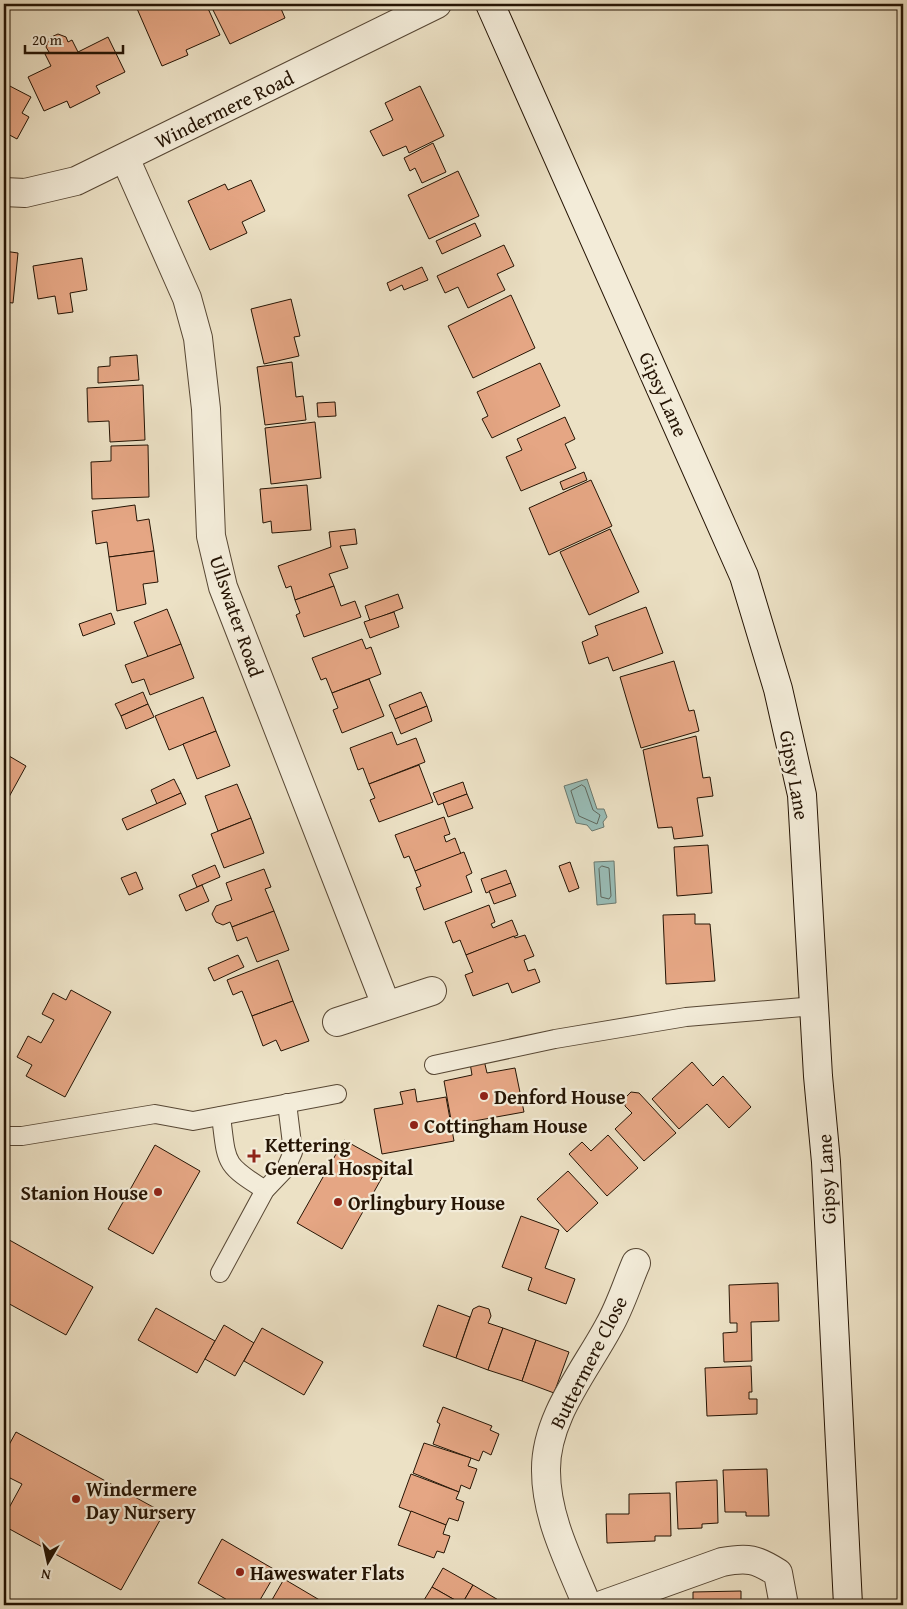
<svg xmlns="http://www.w3.org/2000/svg" width="907" height="1609" viewBox="0 0 907 1609" font-family="'Gentium Book Plus',serif">
<rect width="100%" height="100%" fill="#ece1c5"/>
<filter id="stains"><feTurbulence type="fractalNoise" baseFrequency=".004" numOctaves="4"/><feColorMatrix values="0 0 0 0 .2 0 0 0 0 .09 0 0 0 0 .02 0 0 0 .5 -.17"/></filter>
<radialGradient id="worn" r=".72"><stop offset=".6" stop-color="#630" stop-opacity="0"/><stop offset="1" stop-color="#630" stop-opacity=".3"/></radialGradient>
<g fill="#99bdb7" stroke="#6b796f">
<path d="M587,779l10,30h7l3,8 -4,5 1,5 -12,4 -5,-6 -11,-2 -12,-37z"/>
<path d="M614,861l2,42 -19,2 -3,-43z"/>
</g>
<g fill="none" stroke-linecap="round" stroke-linejoin="round">
<g stroke="#5f685e" stroke-width="1">
<path d="M582,785l3,2 8,23 7,5 -3,9 -18,-8 -8,-25z"/>
<path d="M602,866l7,2 2,28 -2,3 -8,-2 -2,-28z"/>
</g>
</g>
<g fill="#e5a684" stroke="#251404">
<path d="M135,4h71l14,31 -34,15 2,5 -26,11z"/>
<path d="M210,4h69l6,14 -55,26z"/>
<path d="M58,34l8,3 2,5 4,-2 6,12 30,-15 17,35 -29,14 4,7 -30,15 -3,-7 -23,10 -16,-34 23,-11 -6,-12 4,-2 -3,-5 3,-9z"/>
<path d="M4,83l27,14 -9,16 7,4 -12,22 -13,-7z"/>
<path d="M420,86l24,50 -35,17 -3,-7 -23,10 -13,-25 23,-11 -8,-17z"/>
<path d="M433,143l13,29 -24,11 -7,-15 -5,3 -6,-13z"/>
<path d="M458,171l21,45 -50,23 -21,-44z"/>
<path d="M251,180l14,31 -23,11 5,11 -37,17 -22,-49 37,-17 3,6z"/>
<path d="M475,223l6,13 -39,18 -6,-13z"/>
<path d="M504,245l10,21 -17,8 8,16 -37,18 -10,-21 -13,6 -8,-17z"/>
<path d="M4,251l14,2 -5,50 -9,-1z"/>
<path d="M82,258l5,32 -17,3 3,19 -15,2 -3,-18 -17,3 -5,-33z"/>
<path d="M422,267l6,13 -24,10 -2,-5 -12,6 -3,-8z"/>
<path d="M511,295l24,53 -62,30 -25,-52z"/>
<path d="M291,299l9,37 -6,1 5,19 -35,8 -13,-55z"/>
<path d="M137,355l2,25 -41,3v-16l12,-1v-9z"/>
<path d="M292,362l4,35 7,-1 3,24 -41,5 -8,-58z"/>
<path d="M540,363l20,43 -68,32 -10,-19 6,-3 -11,-24z"/>
<path d="M143,385l2,55 -35,2 -1,-21 -21,1 -1,-34z"/>
<path d="M335,402l1,14 -18,1 -1,-14z"/>
<path d="M565,417l10,22 -10,5 11,24 -55,23 -15,-34 16,-7 -5,-11z"/>
<path d="M315,422l6,56 -50,6 -6,-56z"/>
<path d="M148,445l1,52 -57,2 -1,-37 20,-1v-15z"/>
<path d="M584,472l3,8 -24,10 -3,-8z"/>
<path d="M591,480l21,46 -63,29 -20,-47z"/>
<path d="M307,485l4,45 -39,3 -1,-12 -8,2 -3,-34z"/>
<path d="M135,505l2,16 12,-2 5,32 -45,6 -2,-15 -11,2 -4,-33z"/>
<path d="M355,529l2,15 -17,2 8,22 -19,6 5,12 -39,14 -4,-14 -5,2 -8,-22 53,-19 -2,-15z"/>
<path d="M610,529l29,63 -50,23 -29,-63z"/>
<path d="M154,551l4,31 -15,2 3,20 -29,7 -8,-54z"/>
<path d="M334,586l7,20 14,-5 6,16 -57,20 -8,-22 4,-2 -5,-13z"/>
<path d="M398,594l5,14 -33,13 -5,-15z"/>
<path d="M646,607l17,46 -50,18 -5,-14 -19,7 -7,-22 16,-7 -3,-9z"/>
<path d="M167,609l14,35 -33,13 -14,-35z"/>
<path d="M394,612l5,15 -29,11 -6,-16z"/>
<path d="M111,613l4,11 -32,12 -4,-12z"/>
<path d="M362,639l4,10 5,-2 10,27 -49,19 -6,-15 -5,2 -9,-22z"/>
<path d="M181,644l13,34 -44,17 -6,-16 -12,4 -7,-18z"/>
<path d="M674,661l15,50 5,-1 5,21 -58,17 -21,-71z"/>
<path d="M369,679l15,37 -42,17 -9,-23 5,-2 -6,-15z"/>
<path d="M143,692l5,12 -27,12 -6,-12z"/>
<path d="M421,692l6,14 -32,13 -6,-14z"/>
<path d="M203,697l13,34 -47,19 -14,-34z"/>
<path d="M148,704l6,13 -28,12 -5,-13z"/>
<path d="M427,706l5,15 -31,13 -6,-15z"/>
<path d="M216,731l14,35 -33,13 -14,-35z"/>
<path d="M392,732l5,13 19,-7 9,24 -56,22 -6,-16 -5,2 -8,-22z"/>
<path d="M696,736l7,42 7,-1 3,19 -16,2 6,38 -29,3 -2,-12 -14,1 -15,-78z"/>
<path d="M4,753l22,13 -22,40z"/>
<path d="M419,765l14,37 -54,20 -9,-22 5,-2 -6,-14z"/>
<path d="M174,779l7,14 -24,11 -6,-14z"/>
<path d="M463,782l4,12 -29,11 -5,-12z"/>
<path d="M237,784l14,34 -33,13 -13,-35z"/>
<path d="M181,793l5,11 -59,26 -5,-11z"/>
<path d="M467,794l6,14 -25,9 -5,-14z"/>
<path d="M444,817l6,17 -6,2 2,6 9,-4 6,16 -46,17 -6,-15 -5,2 -9,-23z"/>
<path d="M251,818l13,35 -40,15 -13,-34z"/>
<path d="M708,845l4,48 -35,3 -3,-49z"/>
<path d="M464,852l8,21 -6,3 6,16 -48,18 -8,-22 5,-2 -6,-15z"/>
<path d="M570,862l9,26 -10,4 -10,-26z"/>
<path d="M215,865l5,12 -23,10 -5,-12z"/>
<path d="M264,869l7,18 -6,2 9,22 -42,16 -2,-5 -7,3 -7,-3 -4,-8 4,-8 16,-6 -6,-17z"/>
<path d="M506,870l5,13 -25,10 -5,-14z"/>
<path d="M136,872l7,17 -14,6 -8,-17z"/>
<path d="M511,883l5,13 -22,8 -5,-13z"/>
<path d="M202,885l7,16 -23,10 -7,-16z"/>
<path d="M489,905l6,17 -4,2 2,4 19,-8 6,15 -52,20 -6,-15 -7,3 -8,-21z"/>
<path d="M274,911l15,39 -32,12 -10,-25 -10,4 -5,-14z"/>
<path d="M695,914v10h15l5,57 -49,3 -3,-69z"/>
<path d="M525,935l9,21 -10,4 4,11 7,-2 5,13 -28,11 -4,-10 -35,13 -8,-21 8,-3 -7,-17 48,-19 1,2z"/>
<path d="M238,955l6,12 -30,14 -6,-13z"/>
<path d="M278,960l15,41 -41,15 -10,-25 -9,4 -6,-15z"/>
<path d="M71,990l40,22 -46,85 -39,-21 6,-11 -15,-8 11,-21 13,7 13,-23 -12,-6 11,-21 13,7z"/>
<path d="M293,1001l16,40 -28,10 -5,-11 -13,6 -11,-30z"/>
<path d="M484,1060l3,13 28,-5 9,44 -72,13 -8,-44 28,-6 -2,-12z"/>
<path d="M692,1062l21,24 10,-10 28,31 -22,21 -22,-24 -28,25 -27,-30z"/>
<path d="M415,1089l2,13 29,-5 8,44 -72,13 -8,-45 29,-5 -3,-12z"/>
<path d="M631,1092l8,1 37,40 -32,28 -29,-32 17,-16 -7,-7v-8z"/>
<path d="M608,1135l30,33 -31,28 -38,-42 13,-12 9,9z"/>
<path d="M344,1140l45,25 -47,84 -45,-26z"/>
<path d="M155,1145l45,26 -47,83 -45,-25z"/>
<path d="M568,1171l30,32 -31,29 -30,-33z"/>
<path d="M521,1216l38,14 -14,38 30,11 -9,25 -38,-14 4,-12 -30,-11z"/>
<path d="M4,1237l89,50 -27,48 -62,-34z"/>
<path d="M778,1283l1,38 -28,1 1,39 -28,1 -1,-29 14,-1v-9h-7l-1,-38z"/>
<path d="M438,1305l32,12 -14,41 -33,-12z"/>
<path d="M479,1306l10,3 2,7 -3,7 15,5 -15,42 -32,-12 17,-49z"/>
<path d="M156,1308l59,33 -18,32 -59,-33z"/>
<path d="M224,1325l30,18 -19,33 -30,-17z"/>
<path d="M262,1328l61,34 -19,33 -60,-34z"/>
<path d="M503,1328l33,12 -14,41 -34,-11z"/>
<path d="M536,1340l33,12 -15,41 -32,-12z"/>
<path d="M751,1366l1,26h-3v7h8v15l-50,2 -2,-48z"/>
<path d="M443,1407l49,19 -2,4 9,4 -8,21 -8,-4 -4,10 -46,-17 7,-20 -3,-2z"/>
<path d="M16,1432l148,81 -43,77 -117,-64v-9l18,-33 -18,-9v-21z"/>
<path d="M424,1443l47,15 -3,8 9,3 -7,20 -9,-4 -2,7 -46,-19z"/>
<path d="M767,1469l2,47h-23v-4h-21l-2,-42z"/>
<path d="M411,1474l48,18 -3,7 8,3 -6,19 -9,-3 -3,7 -47,-18z"/>
<path d="M717,1480l1,43 -16,1v4l-24,1 -2,-47z"/>
<path d="M670,1493l1,43h-16v5l-48,2 -1,-29h23v-20z"/>
<path d="M411,1511l35,14 -3,9 7,2 -6,17 -7,-2 -3,7 -36,-13z"/>
<path d="M222,1539l55,32 -20,34h-21l-38,-22z"/>
<path d="M443,1568l30,17 -11,19 -30,-17z"/>
<path d="M284,1579l44,26h-59z"/>
<path d="M473,1585l27,16 -3,4 -35,-1z"/>
<path d="M432,1587l30,17 -1,1h-40z"/>
<path d="M741,1591v14h-48v-13z"/>
</g>
<g fill="none" stroke-linecap="round" stroke-linejoin="round">
<defs>
<g id="lane">
<path d="M434,1065l121,-26 131,-22 129,-11"/>
<path d="M221,1116c6,47 2,48 44,74"/>
<path d="M4,1136h18l133,-22 38,7 144,-27"/>
<path d="M220,1273l45,-83 21,-22 7,-16 -6,-49"/>
</g>
<g id="street">
<path d="M125,158l62,140 11,40 8,71 5,127 12,51 163,418"/>
<path d="M4,192l21,1 51,-12 361,-177"/>
<path d="M337,1022l95,-31"/>
<path d="M587,1605c-17,-42 -41,-87 -41,-134 -1,-53 39,-100 63,-145 11,-19 18,-42 27,-63"/>
<path d="M602,1605l120,-43c26,-5 34,-3 56,11l5,27"/>
</g>
<path id="secondary" d="M490,4l254,572 34,113 24,106 16,281 8,86 22,443"/>
</defs>
<use href="#lane" stroke="#574734" stroke-width="20"/>
<use href="#street" stroke="#574734" stroke-width="30"/>
<use href="#secondary" stroke="#251404" stroke-width="30"/>
<use href="#lane" stroke="#f3ecd9" stroke-width="18"/>
<use href="#street" stroke="#f3ecd9" stroke-width="28"/>
<use href="#secondary" stroke="#f3ecd9" stroke-width="28"/>
</g>
<g fill="#8f2418" stroke="#f3ecd9" stroke-width="2">
<circle cx="484" cy="1096" r="5"/>
<circle cx="414" cy="1125" r="5"/>
<path d="M251.5 1148.5h5v5h5v5h-5v5h-5v-5h-5v-5h5z"/>
<circle cx="158" cy="1192" r="5"/>
<circle cx="338" cy="1202" r="5"/>
<circle cx="76" cy="1499" r="5"/>
<circle cx="240" cy="1572" r="5"/>
</g>
<g text-anchor="middle" dominant-baseline="central" stroke-width="4.5" stroke-linejoin="round" paint-order="stroke">
<g font-size="20" fill="#251404" stroke="#f3ecd9">
<text transform="translate(224 109) rotate(-26)">Windermere Road</text>
<text transform="translate(664 394) rotate(66)">Gipsy Lane</text>
<text transform="translate(237 616) rotate(71)">Ullswater Road</text>
<text transform="translate(795 775) rotate(80)">Gipsy Lane</text>
<text transform="translate(826 1179) rotate(-93)">Gipsy Lane</text>
<text transform="translate(588 1362) rotate(-63)">Buttermere Close</text>
</g>
<g font-size="20" font-weight="bold" fill="#251404" stroke="#f3ecd9" text-anchor="start">
<text x="494" y="1096">Denford House</text>
<text x="424" y="1125">Cottingham House</text>
<text x="265" y="1144">Kettering<tspan x="265" dy="23">General Hospital</tspan></text>
<text x="148" y="1192" text-anchor="end">Stanion House</text>
<text x="348" y="1202">Orlingbury House</text>
<text x="86" y="1488">Windermere<tspan x="86" dy="23">Day Nursery</tspan></text>
<text x="250" y="1572">Haweswater Flats</text>
</g>
</g>
<rect width="907" height="1609" fill="none" stroke="#ece1c5" stroke-width="20"/>
<rect x="5" y="5" width="897" height="1599" fill="none" stroke="#251404" stroke-width="2.5"/>
<rect x="10" y="10" width="887" height="1589" fill="none" stroke="#251404"/>
<g transform="translate(48 1562) rotate(189)" stroke="#f3ecd9" stroke-width="4" paint-order="stroke">
<path d="M0-4L9 19L0 12L-9 19Z" fill="#251404"/>
<text y="-8" font-size="14" font-weight="bold" text-anchor="middle" fill="#251404">N</text>
</g>
<path d="M25 45v8h98v-8" fill="none" stroke="#251404" stroke-width="2.5"/>
<text x="32" y="45" font-size="15" fill="#251404" stroke="#f3ecd9" stroke-width="4" paint-order="stroke">20 m</text>
<rect width="100%" height="100%" filter="url(#stains)"/>
<rect width="100%" height="100%" fill="url(#worn)"/>
</svg>
